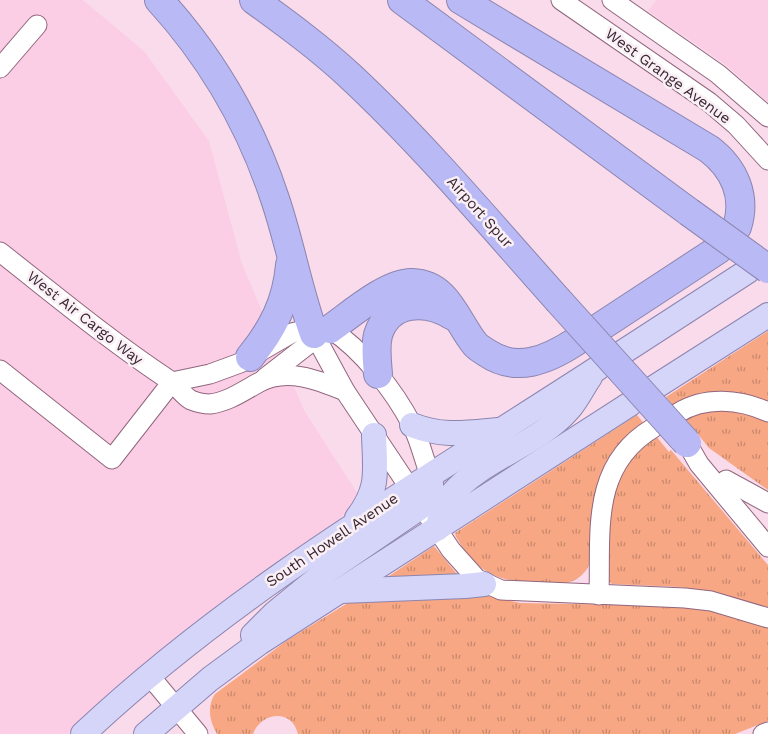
<svg xmlns="http://www.w3.org/2000/svg" width="768" height="734" viewBox="0 0 768 734" font-family="'Work Sans',sans-serif">
<defs>
<pattern id="grass-tufts" width="24" height="20" patternUnits="userSpaceOnUse" patternTransform="scale(1.25)"><rect width="24" height="20" fill="#f7a784"/><path d="M3 7l-1-3M5 7V3M7 7l1-3M15 17l-1-3M17 17v-4M19 17l1-3" fill="none" stroke="#c9886c"/></pattern>
</defs>
<rect width="100%" height="100%" fill="#f9dbeb"/>
<g fill="#fbcee6">
<path d="M0,0h83l61,51 65,90 33,123 62,146 55,86 -10,14 -14,13 -144,103 -66,55 -58,53h-67z"/>
<path d="M656,0h112v102l-42,-37 -78,-54z"/>
</g>
<g fill="url(#grass-tufts)">
<path d="M768,331v73l-94,3 -8,-10z"/>
<path d="M728,409l40,10v71l-59,-42 -25,-31 9,-4z"/>
<path d="M637,415l8,10 -15,11 -38,124c-4,8 -8,15 -17,20 -18,9 -72,3 -89,-9 -14,-9 -22,-21 -30,-34l-1,-4z"/>
<path d="M655,435l14,17 2,-2 97,115v46l-63,-19 -25,-5 -68,-3 -5,-4 2,-76 18,-44z"/>
<path d="M434,546l27,33 -78,1z"/>
<path d="M485,595l35,8 166,3 27,3 55,15v97l-33,13h-437c-6,-26 -37,-22 -45,0h-36c-8,-13 -10,-28 -2,-40l71,-53 65,-40z"/>
</g>
<g fill="none" stroke-linecap="round" stroke-linejoin="round">
<defs>
<g id="minor">
<path d="M561,0l148,102 27,23 32,35"/>
<path d="M612,0l106,74 50,43"/>
<path d="M0,68l37,-43"/>
<path d="M0,252c56,44 110,89 169,128 8,5 14,16 22,20 5,2 14,4 19,4 18,-2 33,-13 48,-21 28,-16 60,-3 87,8"/>
<path d="M314,334l31,57 106,159 26,29 24,11 184,8 26,3 57,17"/>
<path d="M0,370l112,89 60,-77"/>
<path d="M265,378l45,-35 4,-9"/>
<path d="M172,382l38,-8 30,-11 52,-30 12,-3 10,4 16,-5c32,20 65,63 82,96 8,16 12,34 18,51"/>
<path d="M678,413c27,-17 62,-14 90,-1"/>
<path d="M687,443l12,21 69,83"/>
<path d="M726,480l42,23"/>
<path d="M599,595c2,-63 -9,-129 54,-167"/>
<path d="M149,675l49,59"/>
<path d="M763,734l5,-2"/>
</g>
<g id="major">
<path d="M623,352l125,-81"/>
<path d="M655,387l113,-72"/>
<path d="M412,425c31,12 53,8 86,5"/>
<path d="M357,518c23,-30 18,-47 17,-83"/>
<path d="M437,529c4,-13 7,-25 15,-35 31,-36 86,-49 117,-85 8,-9 14,-22 21,-32"/>
<path d="M341,591l124,-5 19,-2"/>
<path d="M253,635l22,-22 49,-40 98,-67 10,-13 -2,-17"/>
<path d="M83,734c154,-145 338,-251 515,-366"/>
<path d="M146,734l64,-55 49,-36 371,-239"/>
</g>
<g id="highway">
<path d="M159,0c52,57 92,126 116,199 15,44 23,91 39,135"/>
<path d="M254,0c33,24 66,48 96,76 74,69 140,148 207,223"/>
<path d="M402,0l287,212"/>
<path d="M461,0l248,149c25,19 38,47 28,78"/>
<path d="M600,327l119,-78"/>
<path d="M330,329c20,-14 58,-47 82,-46 36,1 44,38 63,61 3,4 8,6 12,9 30,20 60,7 88,-11"/>
<path d="M250,357c23,-28 37,-56 40,-92"/>
<path d="M378,374c-1,-12 -3,-27 0,-39 11,-36 49,-35 75,-19"/>
</g>
</defs>
<use href="#minor" stroke="#91667e" stroke-width="21"/>
<use href="#major" stroke="#8c85b0" stroke-width="26"/>
<use href="#highway" stroke="#8c85b0" stroke-width="30"/>
<use href="#minor" stroke="#fff" stroke-width="19"/>
<use href="#major" stroke="#d5d5f9" stroke-width="24"/>
<use href="#highway" stroke="#b9b9f5" stroke-width="28"/>
<defs>
<g id="highway-bridge">
<path d="M689,212l79,57"/>
<path d="M557,299l130,144"/>
</g>
</defs>
<use href="#highway-bridge" stroke="#8c85b0" stroke-width="30" stroke-linecap="butt"/>
<use href="#highway-bridge" stroke="#b9b9f5" stroke-width="28"/>
</g>
<g text-anchor="middle" dominant-baseline="central" stroke-width="5" stroke-linejoin="round" paint-order="stroke">
<g font-size="15" fill="#382530" stroke="#f9eff4">
<text transform="translate(668 76) rotate(36)">West Grange Avenue</text>
<text transform="translate(480 212) rotate(48)">Airport Spur</text>
<text transform="translate(85 318) rotate(38)">West Air Cargo Way</text>
<text transform="translate(332 540) rotate(-34)">South Howell Avenue</text>
</g>
</g>
</svg>
